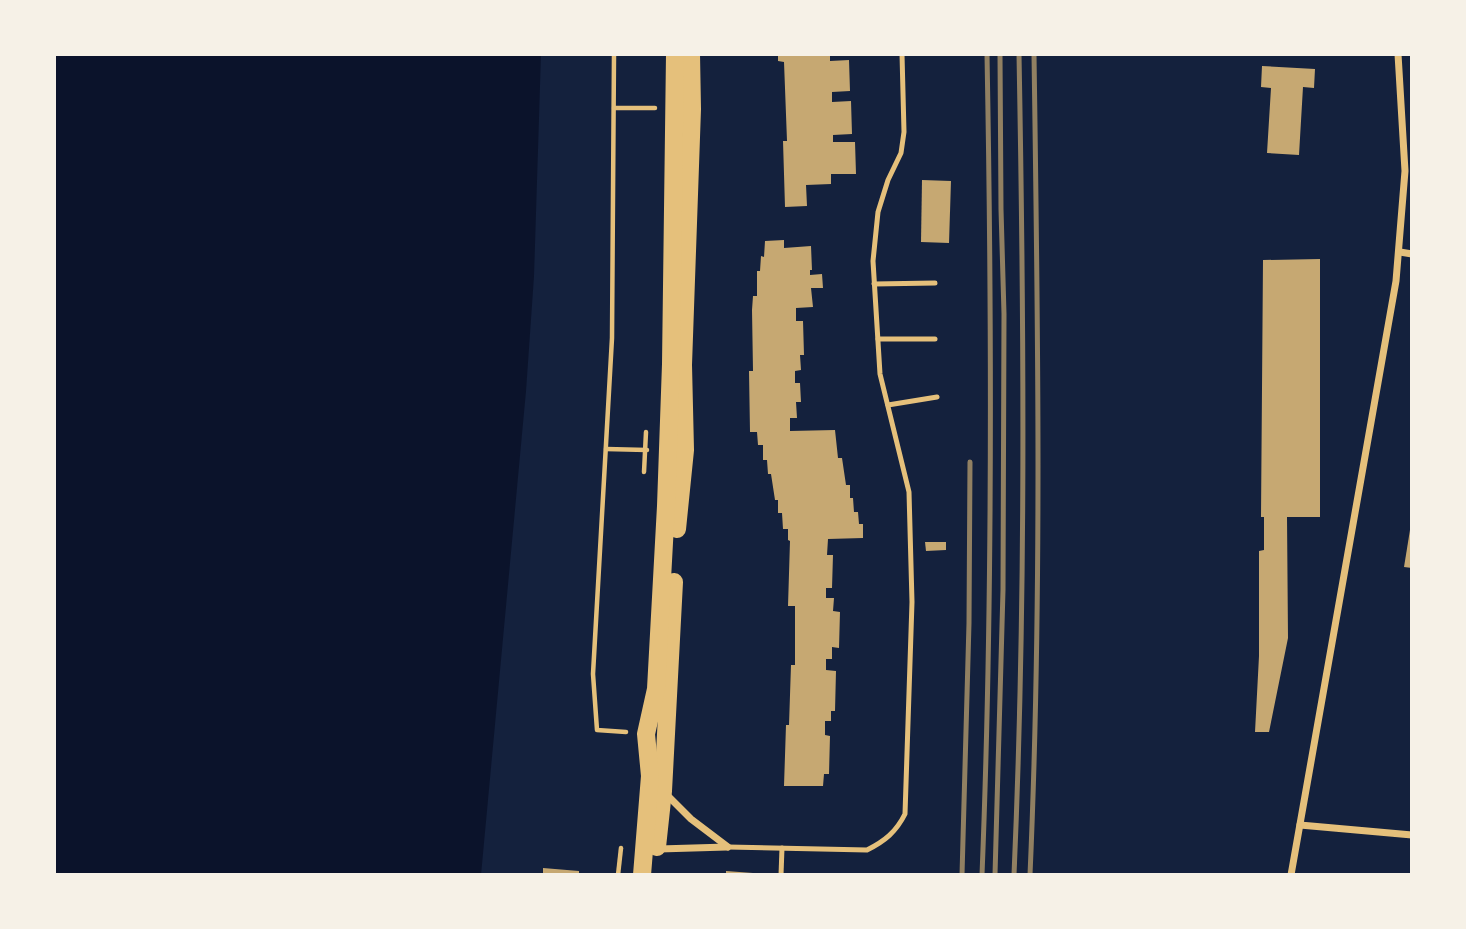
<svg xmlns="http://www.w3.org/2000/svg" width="1466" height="929" viewBox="0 0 1466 929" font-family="'Source Sans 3',sans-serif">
<rect width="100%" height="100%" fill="#14213d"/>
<path fill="#0b132b" d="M54,54h487l-7,222 -8,115 -45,484h-427z"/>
<g fill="#c6a872">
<path d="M778,54h52v7l19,-1 1,31 -18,1v10l19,-1 1,33 -19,1v7h22l1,32h-25v10l-25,1 1,21 -22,1 -2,-66h4l-3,-79 -6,-1z"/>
<path d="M1262,66l53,3 -1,19 -11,-1 -4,68 -32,-2 4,-65 -10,-1z"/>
<path d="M922,180l29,1 -2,62 -28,-1z"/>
<path d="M784,240v8l27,-2 1,24h-2v5l12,-1 1,14h-12l2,19 -17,1v13h7l1,34h-4l1,15 -6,1v12h5l1,19h-5l1,16h-7v13l45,-1 3,28h4l4,27h4v13h3l1,14h4l1,12h4v14l-35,1 -1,16h6l-1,33h-6v10h8l-1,13 7,1 -1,36 -7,-1v12h-6v11l10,1 -1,40h-4v10h-6v14l5,1 -1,38h-5l-1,12h-39l2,-61h3l2,-60h4v-59h-7l2,-65 -2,-1v-11h-5l-1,-16h-4v-13h-3l-4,-26h-3l-1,-14h-4v-15h-5l-1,-13h-7l-1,-61h4l-1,-61 1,-14h4v-25h3l1,-15 3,1 1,-16z"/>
<path d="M1320,259v258h-33l1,121 -19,94h-14l4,-76v-105l5,-1v-33h-3l2,-257z"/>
<path d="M1410,530l2,1v37l-8,-1z"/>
<path d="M925,542h21v8l-20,1z"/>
<path d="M543,868l36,3v4h-36z"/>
<path d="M726,871l27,2v2h-27z"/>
</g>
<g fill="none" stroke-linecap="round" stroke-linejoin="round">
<g stroke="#e5c07b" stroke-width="4.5">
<path d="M614,54l-2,284 -19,336 4,56 29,2"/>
<path d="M614,108h41"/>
<path d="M606,449l41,1"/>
<path d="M644,472l2,-40"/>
<path d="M618,875l3,-27"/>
</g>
<g stroke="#e5c07b" stroke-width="5">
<path d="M874,284l61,-1"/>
<path d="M878,339h57"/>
<path d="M888,405l49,-8"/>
<path d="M728,847l139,3c18,-9 29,-18 38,-36l7,-212 -3,-110 -29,-118 -7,-113 5,-49 10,-32 13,-27 3,-21 -2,-78"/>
<path d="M781,875l1,-27"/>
</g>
<g stroke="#e5c07b" stroke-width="7">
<path d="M1400,252l12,2"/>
<path d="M665,793l26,26 37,28"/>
<path d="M1300,825l112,10"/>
<path d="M659,849l68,-2"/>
<path d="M1291,875l105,-594 9,-110 -7,-117"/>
</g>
<g stroke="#e5c07b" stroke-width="18">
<path d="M677,529l8,-79 -2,-85 9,-256 -1,-55"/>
<path d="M657,847l6,-56 11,-209"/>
<path d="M642,875l8,-99 -4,-42 10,-45 10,-183 5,-142 4,-310"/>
</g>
<g stroke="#918062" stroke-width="5">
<path d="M962,875l7,-252 1,-161"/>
<path d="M982,875c11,-274 10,-547 5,-821"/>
<path d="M995,875l8,-285 1,-276 -3,-105 -1,-155"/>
<path d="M1014,875c12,-274 10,-547 5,-821"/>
<path d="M1030,875c12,-274 8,-547 4,-821"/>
</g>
</g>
<rect width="1466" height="929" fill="none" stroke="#f6f1e7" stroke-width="112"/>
</svg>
